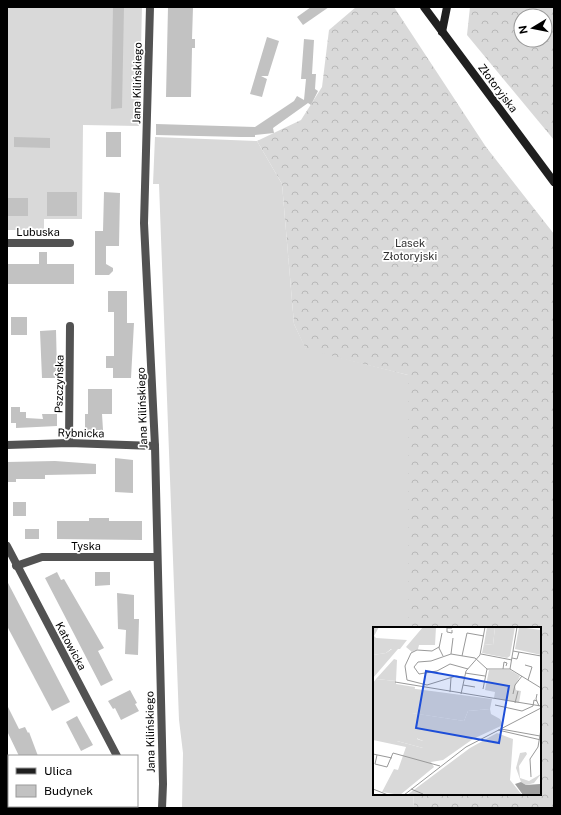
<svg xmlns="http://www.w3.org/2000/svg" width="561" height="815" viewBox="0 0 561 815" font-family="'Public Sans',sans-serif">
<defs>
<pattern id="forest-crowns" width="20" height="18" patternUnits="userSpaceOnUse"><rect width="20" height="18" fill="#d9d9d9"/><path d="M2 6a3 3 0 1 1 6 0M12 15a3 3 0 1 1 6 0" fill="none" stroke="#b8b8b8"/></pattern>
</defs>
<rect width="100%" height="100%" fill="#fff"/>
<g fill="url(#forest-crowns)" fill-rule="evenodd">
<path d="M356,7h38l92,140 68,87v574h-140l-1,-14h127v-166h-132v-253l-102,-25 -12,-26 -12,-140 -25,-43 44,-21 21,-33 7,-57z"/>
<path d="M470,7h84v133l-87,-105zM521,16h24v24h-24z"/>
</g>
<g fill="#d9d9d9">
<path d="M7,7h135l-3,119 -56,-1 -1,94h-38v11h-37z"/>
<path d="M155,137l102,4 25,43 12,140 12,25 102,26v253h-34v166h39l1,14h-232l1,-55 -4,-33 -20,-536h-6z"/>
</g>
<g fill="#c2c2c2">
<path d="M113,7h11l-2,101 -11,1z"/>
<path d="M168,7h25l-1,32h3v9h-3l-1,49h-25z"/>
<path d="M311,7h18l-26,18 -6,-8z"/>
<path d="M267,37l12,4 -11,35h-7l6,3 -5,18 -12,-3z"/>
<path d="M304,39l10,1 -2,34h4l-1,15 3,2 -7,14 -3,-2 -35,25 1,5 -19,2v2h-14l-85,-2v-11l99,3 39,-26 3,-5 7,4 2,-21h-5z"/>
<rect x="106" y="132" width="15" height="25"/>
<path d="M14,137l36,1v10l-36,-1z"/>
<rect x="47" y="192" width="30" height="24"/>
<path d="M104,192l16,1 -1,53h-13v18l7,4v3l-4,4h-14v-44h8z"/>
<rect x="7" y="198" width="21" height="18"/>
<path d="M39,252h8v12h27v20h-67v-20h32z"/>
<path d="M108,291h19v32h7l-3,55h-18v-10h-7v-12h8v-44h-6z"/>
<rect x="11" y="317" width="16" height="18"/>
<path d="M56,330l1,41h-2v7h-13l-2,-47z"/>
<path d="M88,389h24v25h-10l1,16h-18v-16h3z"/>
<path d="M11,407h9v5h6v6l17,1 -1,-5h15v12l-41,2v-5h-5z"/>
<path d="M115,458l18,2v33l-18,-1z"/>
<path d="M55,461l41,3v10l-51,1v4h-29v3h-9v-20z"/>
<rect x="13" y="502" width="13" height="14"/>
<path d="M89,518h20v3h33v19l-85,-1v-18h32z"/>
<rect x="25" y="529" width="14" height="10"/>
<path d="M57,572l4,8 3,-1 40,69 -6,3 15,29 -12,6 -56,-108z"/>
<path d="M95,572h15v13l-15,1z"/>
<path d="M7,581l63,121 -18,9 -45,-85z"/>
<path d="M117,593l17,2v24h5l-1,36 -13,-1 1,-24 -8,-1z"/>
<path d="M130,690l7,13 -2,1 4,7 -18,9 -6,-12 -2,1 -5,-8z"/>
<path d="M7,705l12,24 6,-2 3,6 1,-1 9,24h-19l-12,-25z"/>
<path d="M77,716l16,29 -12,6 -15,-29z"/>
</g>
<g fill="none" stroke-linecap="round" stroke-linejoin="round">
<g stroke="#525252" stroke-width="8">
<path d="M150,7l-6,216 11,223 8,338 -1,24"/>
<path d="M7,243h63"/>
<path d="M69,443l1,-117"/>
<path d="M7,445l62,-2 86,3"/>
<path d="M7,546l110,210"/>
<path d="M16,566l26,-9h115"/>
<path d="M7,775l2,8"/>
<path d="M15,806l1,2"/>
<path d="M127,806v2"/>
</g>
<g stroke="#1f1f1f" stroke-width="8">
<path d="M424,7l130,175"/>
<path d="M442,32l5,-25"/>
</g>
</g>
<g text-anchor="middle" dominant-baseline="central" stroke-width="3.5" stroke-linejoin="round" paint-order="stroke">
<g font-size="11" fill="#000" stroke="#fff">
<text transform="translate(137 83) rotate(-89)">Jana Kilińskiego</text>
<text transform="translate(498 88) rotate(53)">Złotoryjska</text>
<text x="38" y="232">Lubuska</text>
<text transform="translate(59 384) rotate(-89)">Pszczyńska</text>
<text transform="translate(142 408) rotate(-92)">Jana Kilińskiego</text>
<text transform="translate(81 433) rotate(1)">Rybnicka</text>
<text x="86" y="546">Tyska</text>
<text transform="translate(71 646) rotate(62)">Katowicka</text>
<text transform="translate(150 732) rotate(-91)">Jana Kilińskiego</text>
</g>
<g font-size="11" fill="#303030" stroke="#fff">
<text x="410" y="243">Lasek<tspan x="410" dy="13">Złotoryjski</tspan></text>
</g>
</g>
<g transform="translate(373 627)">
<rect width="168" height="168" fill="#fff"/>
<path d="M0,0h6l-5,9 2,2 31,2 -7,9h-9l-5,4 -13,2zM50,0h13l-1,18h-16l-1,4 -6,3 -6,-5zM122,0h20l-5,29 -3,2 -25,-5 2,-9 9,1zM35,101l9,1v10l6,2v7l-26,-7v-12z" fill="#d9d9d9"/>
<path d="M22,20l3,2 -25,29v-23l13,-2zM3,52l20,2v3l19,3 -3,26 52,8 4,-10 22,-2 1,5 9,5 3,6 -30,14 -30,21 -12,2 3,5 -34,28 -18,-3 12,-23 4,1 8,-23 -33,-7v-57zM24,102h20l-1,9 7,3v7l-26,-7zM124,106l16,6 -3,41 12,15h-115l63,-47zM153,125l1,2 -8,12 1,12 9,3 12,-7 -7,9 -8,2 -5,-3 -5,-14 4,-15z" fill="#d9d9d9" fill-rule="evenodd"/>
<path d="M114,0h8l-2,18 -9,-1zM146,0l22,3v25l-26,-6zM21,32l3,1 -1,21 -20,-2zM116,43h21l10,6 -5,10 1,4 5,1 -2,12 -25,-5 1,-6 -10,-2zM40,62h3l76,10 -2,10 -22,2 -4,10 -53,-8z" fill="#d9d9d9"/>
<path d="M148,155l5,3 14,-1 1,11h-18l-8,-11z" fill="#a0a0a0"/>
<path fill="none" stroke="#999" stroke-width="1" d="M79,3v3l-5,-1v-4h5M69,6l-3,15 4,8M66,20l-7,4 -15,-1 -6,3 -6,13 2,14 20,5 29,-9 8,1M140,24l28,5M78,27l2,-16M108,27l31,6M89,29l5,-23 17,3M139,31l5,1 2,-7M152,38l7,2 -4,13M95,42l-18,-5 -13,7 -18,3 -5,-7 4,-5 13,-1 20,-7 24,4 12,11h23l31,19M130,42l1,-7 3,1 -1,3M137,42l7,-42M92,46l20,3M22,55l146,24M90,58l12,2M110,62l4,-20M77,65l1,-14M88,67l5,-23 14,-16 5,-28M140,67l2,-9 7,-9M164,67l-1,5 3,7M142,76l3,-12M122,78l27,6 11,-5 1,-6 3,1M128,102l39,7M125,103l43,10M0,127l19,4M4,128l-2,9 12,3 6,-14 47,13M158,150l-1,-18 8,-12 3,-18M0,162l15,6M38,162l12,5M31,168l62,-48 75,-39"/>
<path fill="#1d4ed8" fill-opacity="0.15" stroke="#1d4ed8" stroke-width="2" d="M53,44l83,15 -10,57 -83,-15z"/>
<rect width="168" height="168" fill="none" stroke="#000" stroke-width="2"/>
</g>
<rect width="561" height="815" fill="none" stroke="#000000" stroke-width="16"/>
<rect x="8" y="755" width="130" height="52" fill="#ffffff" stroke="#999999"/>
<rect x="16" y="768" width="20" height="6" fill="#1f1f1f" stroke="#999999"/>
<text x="44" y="775" font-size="12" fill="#000000">Ulica</text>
<rect x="16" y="785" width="20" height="12" fill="#c2c2c2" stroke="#999999"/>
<text x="44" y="795" font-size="12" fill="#000000">Budynek</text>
<g transform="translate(533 28) rotate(260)"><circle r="19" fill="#ffffff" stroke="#999999"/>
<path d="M0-3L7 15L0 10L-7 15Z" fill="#000000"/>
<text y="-6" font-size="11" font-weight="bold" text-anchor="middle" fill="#000000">N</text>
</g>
</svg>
